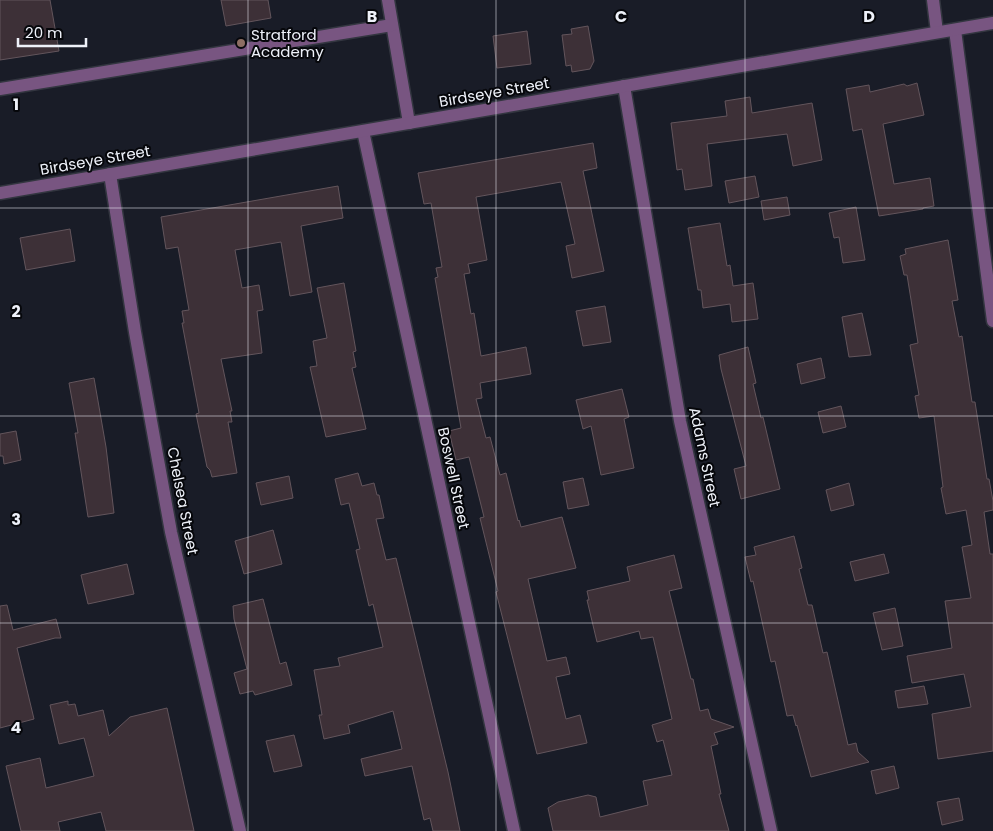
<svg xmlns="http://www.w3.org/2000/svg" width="993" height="831" viewBox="0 0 993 831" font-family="Poppins,sans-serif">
<rect width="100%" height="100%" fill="#191c27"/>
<g fill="#3d3037" stroke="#63555c">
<path d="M0,0h50l9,51 -59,9z"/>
<path d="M221,0h47l3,18 -45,8z"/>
<path d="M588,26l6,35 -4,8 -18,3 -1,-7 -5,1 -4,-31 10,-1 -1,-5z"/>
<path d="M527,31l4,33 -34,4 -4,-32z"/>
<path d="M917,83l7,32 -41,9 11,60 36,-6 4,28 -11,2v1l-44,7 -17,-87 -9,2 -7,-42 23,-4 1,7 34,-8 3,2z"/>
<path d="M750,97l2,16 60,-10 10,57 -29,6 -6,-32 -80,10 5,42 -27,4 -3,-21 -5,1 -6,-47 56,-7 -2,-15z"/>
<path d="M593,143l4,25 -14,3 21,100 -32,7 -6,-32 9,-2 -14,-62 -85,15 11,63 -19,4 2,9 -6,1 7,40 3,-1 7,43 45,-9 5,27 -51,9 2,15 -6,1 10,39 4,-1 10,38 6,-2 12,48 1,-1 2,7 41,-10 14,51 -48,11 19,82 19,-4 4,17 -14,3 10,42 14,-4 7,28 -50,11 -41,-162 2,-1 -18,-73 4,-1 -15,-60 -13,3 -7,-29 12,-3 -26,-150 3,-1 -2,-9 6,-1 -11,-64 -7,1 -6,-31z"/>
<path d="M755,176l4,21 -30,6 -4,-22z"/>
<path d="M338,186l5,32 -42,8 11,66 -22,4 -9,-54 -46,8 7,38 17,-3 4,25 -6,1 5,42 -41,6 11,52h-2l2,11h-4l9,51 -25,4 -2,-7 -3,-3 -5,-24 -6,-29 3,-1 -17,-90h2l-2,-12 7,-1 -11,-63 -12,2 -5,-32z"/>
<path d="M787,197l3,18 -26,5 -3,-19z"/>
<path d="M856,207l9,53 -22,3 -4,-26 -5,1 -5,-25z"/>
<path d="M720,223l7,43 3,-1 3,21 20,-3 5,36 -26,3 -2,-18 -27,4 -2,-18h-3l-10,-62z"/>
<path d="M70,229l5,32 -49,9 -6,-32z"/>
<path d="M948,240l10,60 -6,1 7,36 3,-1 10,66h3l12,77h2l4,22v9l-9,2 6,42h3v197l-55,8 -6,-45 39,-7 -7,-33 -52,9 -5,-27 45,-8 -7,-47 26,-3 -9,-51 10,-2 -6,-35 -20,4 -5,-26 2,-1 -9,-71 -15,2 -4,-22 4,-1 -9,-50 8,-2 -11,-68h-3l-4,-19 6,-2 -1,-5z"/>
<path d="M344,283l12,68 -3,1 3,15 -4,1 14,61 -40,8 -16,-70 7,-1 -4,-25 14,-3 -10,-50z"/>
<path d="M605,306l6,36 -28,4 -7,-35z"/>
<path d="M862,313l9,42 -22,2 -7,-40z"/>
<path d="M748,347l8,36 -3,1 8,34 2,-1 17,72 -39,10 -7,-30 12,-3 -25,-97 -2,-14z"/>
<path d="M821,358l4,20 -24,6 -4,-20z"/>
<path d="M94,378l12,69 8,66 -26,4 -13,-84h3l-9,-50z"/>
<path d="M622,389l7,28 -5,2 10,49 -33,7 -10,-49 -8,3 -7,-29z"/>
<path d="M841,406l5,21 -23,6 -5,-21z"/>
<path d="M16,431l5,29 -17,4 -1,-8h-3v-22z"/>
<path d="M358,473l4,13 12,-3 3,12h2l5,23 -8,1 10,41 10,-2 52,214 12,59h-27l-3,-13 -6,2 -12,-54 -47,10 -4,-17 41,-10 -9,-38 -45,14 2,8 -26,6 -5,-24h3l-8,-45 26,-4 -2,-8 45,-11 -10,-43 -4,2 -13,-56 4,-1 -11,-46 -8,2 -6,-26z"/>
<path d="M289,476l4,22 -32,7 -5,-22z"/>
<path d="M583,478l6,27 -21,4 -5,-27z"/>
<path d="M849,483l5,22 -23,6 -5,-21z"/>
<path d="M273,530l9,34 -38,10 -9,-33z"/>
<path d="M794,536l8,32 -3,1 9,36h4l11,48 4,-1 21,93 8,-2 2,9 11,10 -58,15 -14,-52 -1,1 -3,-11 -6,1 -12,-55 -4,1 -18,-81 -2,1 -6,-25 11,-2 -2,-8z"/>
<path d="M884,554l5,19 -34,8 -5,-19z"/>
<path d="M674,555l8,33 -13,3 22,88h2l7,32 8,-2 3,10 23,8 -20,6 4,11 -7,2 10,48h-2l10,37h-176l-5,-23 10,-6 30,-7 8,2 4,20 48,-12 -5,-24 29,-6 -9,-35 -6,2 -5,-17 20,-6 -19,-82 -12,2 -2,-8 -42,11 -10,-42h2l-2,-9 43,-10 -3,-14z"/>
<path d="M127,564l7,30 -46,10 -7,-29z"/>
<path d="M263,599l17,65 6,-2 6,23 -37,10 -2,-4 -13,3 -6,-21 13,-4 -13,-50 -1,-13z"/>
<path d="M7,605l6,25 43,-11 5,19h-6l-38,10 17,71 -34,9v-122z"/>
<path d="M895,608l8,38 -21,4 -9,-37z"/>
<path d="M924,686l4,18 -30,4 -3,-17z"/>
<path d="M68,701v4l7,-1 3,12 25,-6 6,26 21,-19 37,-9 27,123h-88l-5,-19 -43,10 2,9h-39l-15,-65 34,-8 6,30 48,-12 -10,-38 -25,6 -9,-39z"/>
<path d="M294,735l8,31 -28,6 -8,-31z"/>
<path d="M894,766l5,22 -23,6 -5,-23z"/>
<path d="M959,798l4,22 -21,5 -5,-23z"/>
</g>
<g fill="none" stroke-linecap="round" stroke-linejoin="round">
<defs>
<g id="minor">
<path d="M388,0l21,123"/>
<path d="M933,0l4,32"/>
<path d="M955,30l38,291"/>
<path d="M624,86l56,335 91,410"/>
<path d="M0,89l392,-64"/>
<path d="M363,131l151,700"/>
<path d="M110,174l25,158 36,200 69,299"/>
<path d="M0,193l993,-170"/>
</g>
</defs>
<use href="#minor" stroke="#333640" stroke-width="15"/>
<use href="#minor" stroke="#785581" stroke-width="12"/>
</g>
<path fill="none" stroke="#eef1f9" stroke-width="1" stroke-opacity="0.55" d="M248,0v831M496,0v831M745,0v831M0,208h993M0,416h993M0,623h993"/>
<circle fill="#8d6e63" stroke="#06070b" stroke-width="2" cx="241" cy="43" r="5"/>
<g text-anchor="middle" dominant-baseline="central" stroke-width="4" stroke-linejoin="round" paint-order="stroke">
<g font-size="15" fill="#eef1f9" stroke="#06070b" text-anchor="start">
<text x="251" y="34">Stratford<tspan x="251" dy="17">Academy</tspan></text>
</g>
<g font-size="15" fill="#eef1f9" stroke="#06070b">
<text transform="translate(494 92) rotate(-10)">Birdseye Street</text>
<text transform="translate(95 160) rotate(-10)">Birdseye Street</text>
<text transform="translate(705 457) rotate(78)">Adams Street</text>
<text transform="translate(454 478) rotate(78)">Boswell Street</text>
<text transform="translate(183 501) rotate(79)">Chelsea Street</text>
</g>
</g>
<g font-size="16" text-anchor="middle" font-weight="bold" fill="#eef1f9" stroke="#06070b" stroke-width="4" stroke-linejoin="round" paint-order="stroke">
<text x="372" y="22">B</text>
<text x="621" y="22">C</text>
<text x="869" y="22">D</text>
<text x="16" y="110">1</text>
<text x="16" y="317">2</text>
<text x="16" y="525">3</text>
<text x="16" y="733">4</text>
</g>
<path d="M18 38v8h68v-8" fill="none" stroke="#eef1f9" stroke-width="2.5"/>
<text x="25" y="38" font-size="15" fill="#eef1f9" stroke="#06070b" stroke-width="4" paint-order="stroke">20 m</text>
</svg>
